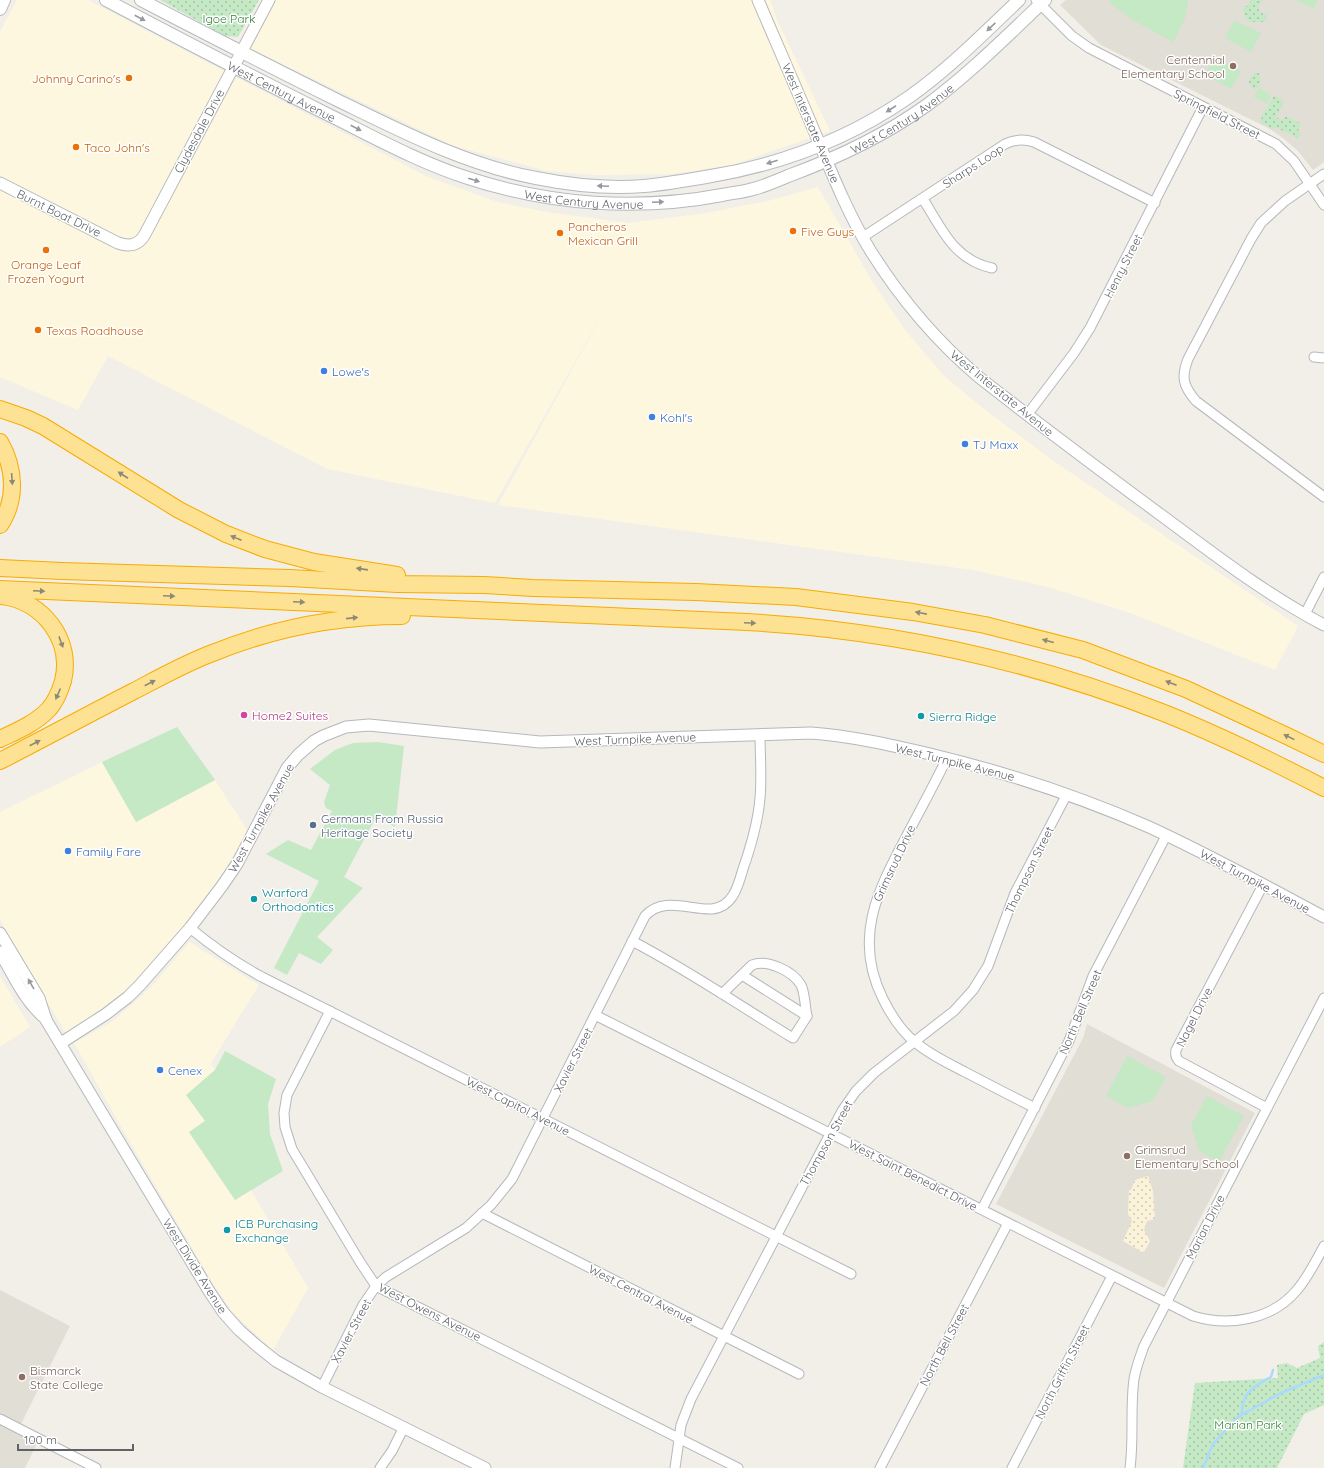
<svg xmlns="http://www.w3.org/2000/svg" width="1324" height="1468" viewBox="0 0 1324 1468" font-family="Quicksand,sans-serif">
<defs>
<pattern id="sand-dots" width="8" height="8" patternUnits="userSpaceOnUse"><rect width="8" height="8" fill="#fbf3d9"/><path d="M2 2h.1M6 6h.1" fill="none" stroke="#cec8b4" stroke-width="1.8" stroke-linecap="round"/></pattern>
<pattern id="park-dots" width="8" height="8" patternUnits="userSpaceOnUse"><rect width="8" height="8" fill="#c5e8c5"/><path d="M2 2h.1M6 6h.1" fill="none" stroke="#a3c0a4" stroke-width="1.8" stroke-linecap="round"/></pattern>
</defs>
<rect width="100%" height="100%" fill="#f1efe8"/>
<g fill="#fef7e0">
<path d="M17,0h71l338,176 71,26 49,10 82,11 72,-9 68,-13 50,-14 55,96 32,47 39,46 45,37 66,49 243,164 -23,44 -145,-57 -82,-26 -75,-17 -475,-65 111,-203 -114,201 -168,-34 -219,-113 -30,54 -78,-33v-345z"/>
<path d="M273,0h497l7,20 53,111 -98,34 -61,9 -76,1 -48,-4 -93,-25 -206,-98z"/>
<path d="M102,762l34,60 79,-42 33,51 -26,43 -24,35 -59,70 -17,15 -56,40 -66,-114v-108z"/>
<path d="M189,942l70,43 -48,78 4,7 -28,25 19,26 -17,12 46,67 16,-10 57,98 -35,62 -40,-37 -18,-26 -88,-150 -53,-94 36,-20 26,-22 18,-17z"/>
<path d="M0,976l30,51 -30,20z"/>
</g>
<g fill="#e1ded6">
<path d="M1066,0h258v162l-11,8 -15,-19 -15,-13 -15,-10 -167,-83 -41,-40z"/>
<path d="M1087,1024l168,89 -91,175 -168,-84 87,-166z"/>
<path d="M0,1290l70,36 -51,102 20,11 -14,29h-25z"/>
</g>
<g fill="#c5e8c5">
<path d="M1109,0h79l-3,19 -12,23 -42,-23 -21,-16z"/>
<path d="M1296,0h22l-4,9z"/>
<path d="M1234,20l27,13 -10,19 -26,-14z"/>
<path d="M1214,57l27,14 -10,18 -26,-14z"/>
<path d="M1259,88l12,7 -4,9 -13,-7z"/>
<path d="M177,727l38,53 -79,42 -34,-60z"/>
<path d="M378,742l26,4 -9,81 -19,-10 -32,60 19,11 -46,49 16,13 -12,14 -22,-11 -12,22 -13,-7 45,-87 -53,-27 22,-14 23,10 21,-39 -6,-3 -2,-6 6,-17 -20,-16 25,-19 18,-7z"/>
<path d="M225,1051l51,28 -8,25 2,30 13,37 -48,29 -46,-68 16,-11 -19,-26 29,-25z"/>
<path d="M1127,1056l39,21 -13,24 -25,7 -22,-12z"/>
<path d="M1207,1096l37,20 -25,46 -20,-11 -8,-26z"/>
</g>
<path fill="url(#sand-dots)" d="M1148,1176l5,15 2,28 -8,2 -3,9 6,11 -5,10 -3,1 -19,-11 9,-20 -4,-7 1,-24h2l4,-10z"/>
<g fill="url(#park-dots)">
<path d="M160,0h99l-21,37 -13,-1z"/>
<path d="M1250,0h13l-5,7 2,6 7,1 -3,8h-14l-4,-3 -3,-10 8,-7z"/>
<path d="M1255,73h4c2,6 2,10 -1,15l-3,1 -5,-3 -1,-5 2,-5z"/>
<path d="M1274,95l10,6 -8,16 5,3 6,-4 14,8 -3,7 3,4 -5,4 -4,-4 -15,-7 -4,1 -12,-6c0,-8 2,-10 6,-15 3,-3 5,-9 7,-13z"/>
<path d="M1324,1342v63l-20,9 -27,54h-94l12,-85 83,-5 -1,-13 10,-2 10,5 23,-10 -2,-12z"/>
</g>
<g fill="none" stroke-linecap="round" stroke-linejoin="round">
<g stroke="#aadaff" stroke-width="2.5">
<path d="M1242,1414c-1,-22 13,-28 29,-37l2,-7"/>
<path d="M1203,1468l10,-24 25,-27 41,-23 45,-19"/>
</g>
<defs>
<g id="minor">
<path d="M1036,0l36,36 17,12 187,96 18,17 30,44"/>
<path d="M1324,174l-39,27 -24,22 -10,16 -63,120c-7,18 -5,27 8,42l128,96"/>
<path d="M923,199c19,30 31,61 69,69"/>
<path d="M863,237l142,-93c10,-5 19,-5 29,-2l121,61"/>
<path d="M1314,357l10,1"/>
<path d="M1027,415l47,-62 16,-25 113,-221"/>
<path d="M1305,614l19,-37"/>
<path d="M947,758c-13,27 -28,54 -42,81 -28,53 -52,100 -22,160 8,16 18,32 32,43 15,13 33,21 50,30 23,12 46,24 70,36"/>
<path d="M1263,885l-87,165c-1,5 0,8 3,11l88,47"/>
<path d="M190,928c23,19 46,35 72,49l589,297"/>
<path d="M632,941c56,29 108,65 161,97l14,-22c-2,-9 -2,-23 -6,-31 -8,-14 -34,-26 -49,-20l-30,29"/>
<path d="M742,975l65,41"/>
<path d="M330,1011l-43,84 -3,18 1,14 7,22 68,113 16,24 362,182"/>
<path d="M595,1015l598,301c36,11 79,4 104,-26 11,-13 19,-29 27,-44"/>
<path d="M982,1209l87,-168 24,-65 73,-140"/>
<path d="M482,1213l317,161"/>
<path d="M322,1387l41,-82 13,-19 10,-9 80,-49 25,-23 21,-26 133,-263c18,-20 44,-6 67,-7 21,-2 26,-23 31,-40 8,-23 15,-46 17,-71 2,-21 0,-43 0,-64"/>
<path d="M0,1419l96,49"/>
<path d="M380,1468l12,-17 12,-24"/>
<path d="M675,1468l6,-43 10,-26 151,-288 14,-20 18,-18 80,-62 19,-21 15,-24 27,-73 52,-99"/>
<path d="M880,1468l128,-245"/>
<path d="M1012,1468l100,-192"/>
<path d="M1130,1468c4,-30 0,-60 4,-89 2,-12 6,-22 10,-33l180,-348"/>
</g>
<g id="tertiary">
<path d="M758,0c21,49 42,97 62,145 15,36 30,72 50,105 30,48 66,91 110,128 60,47 120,92 181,137 53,39 104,79 163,110"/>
<path d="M0,183l118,60c12,4 21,2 27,-9l124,-234"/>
<path d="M0,933l39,65 7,22 163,271 14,21 16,18 17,15 20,16 46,26 163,81"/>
<path d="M0,952c13,23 25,50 46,67"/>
<path d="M61,1043l45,-29 22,-17 12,-12 50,-57 32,-42 15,-22 50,-96 11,-13 16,-14 9,-5 23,-9 23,-2 171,17 271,-9c40,3 80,12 119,21 75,18 148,42 219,73 59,27 117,59 175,90"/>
</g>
<g id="secondary">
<path id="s1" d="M106,0c72,38 145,76 219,113 47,23 93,49 143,65 82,27 170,33 254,17 10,-2 21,-3 31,-6 12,-3 23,-8 35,-13 49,-18 96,-40 139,-71 42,-31 80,-69 118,-105"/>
<path d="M141,0c65,34 130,67 196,100 64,31 129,65 199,78 35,7 72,11 108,8 22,-2 45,-6 67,-10 72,-12 139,-38 198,-79 40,-28 75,-64 110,-97"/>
<path d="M0,9l4,-9"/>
</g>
<g id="motorway">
<path d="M0,409l26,9 17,8 136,84 47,24 39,15 49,13 83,13"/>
<path d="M0,442c15,26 17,58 0,83"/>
<path d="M0,568l62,3 228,7 107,6 87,1 49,3 163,4 100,5 117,15 72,13 98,25 103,39 101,47 37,18"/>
<path d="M0,589l747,33c143,8 284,39 417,91 55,22 108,48 160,75"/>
<path d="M0,739c17,-8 36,-16 49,-30 7,-8 11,-18 14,-28 10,-41 -20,-80 -61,-85"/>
<path d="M0,761c45,-23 89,-47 134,-70 25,-13 50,-27 76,-37 61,-25 126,-38 192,-38"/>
</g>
</defs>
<use href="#minor" stroke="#b5b8bc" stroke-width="11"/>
<use href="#tertiary" stroke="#b5b8bc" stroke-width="13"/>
<use href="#secondary" stroke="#b6babf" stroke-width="14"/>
<use href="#motorway" stroke="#f9ab00" stroke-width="18"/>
<use href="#minor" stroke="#fff" stroke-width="9"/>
<use href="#tertiary" stroke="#fff" stroke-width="11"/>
<use href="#secondary" stroke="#fff" stroke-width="12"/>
<use href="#motorway" stroke="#fde293" stroke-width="16"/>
</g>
<defs><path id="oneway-solid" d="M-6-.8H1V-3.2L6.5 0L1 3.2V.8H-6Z"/></defs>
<g fill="#979a9d">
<use href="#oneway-solid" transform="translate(140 18) rotate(28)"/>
<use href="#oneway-solid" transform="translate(991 27) rotate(137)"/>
<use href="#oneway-solid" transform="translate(891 109) rotate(147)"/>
<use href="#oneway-solid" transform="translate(356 128) rotate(27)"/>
<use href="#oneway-solid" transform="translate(772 162) rotate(163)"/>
<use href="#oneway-solid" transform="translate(474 180) rotate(17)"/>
<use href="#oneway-solid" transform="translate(603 186) rotate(-178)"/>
<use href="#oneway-solid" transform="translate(658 202) rotate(-2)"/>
<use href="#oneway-solid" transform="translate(31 984) rotate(-120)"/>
</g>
<g fill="#8e8975">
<use href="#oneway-solid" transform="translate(123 475) rotate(-147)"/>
<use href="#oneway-solid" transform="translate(12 479) rotate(86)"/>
<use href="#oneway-solid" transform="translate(236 538) rotate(-158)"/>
<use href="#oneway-solid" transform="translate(362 569) rotate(-172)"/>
<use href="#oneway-solid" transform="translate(39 591) rotate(3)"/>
<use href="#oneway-solid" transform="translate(169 596) rotate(2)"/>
<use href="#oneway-solid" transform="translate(299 602) rotate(3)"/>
<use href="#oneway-solid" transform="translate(921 613) rotate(-169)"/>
<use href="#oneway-solid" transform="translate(352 618) rotate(-6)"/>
<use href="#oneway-solid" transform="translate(750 623) rotate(3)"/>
<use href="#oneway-solid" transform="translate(1048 641) rotate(-165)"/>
<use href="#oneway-solid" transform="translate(61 642) rotate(70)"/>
<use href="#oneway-solid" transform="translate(150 683) rotate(-27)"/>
<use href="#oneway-solid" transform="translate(1171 683) rotate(-159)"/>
<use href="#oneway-solid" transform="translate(58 694) rotate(114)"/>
<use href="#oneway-solid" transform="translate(1289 737) rotate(-154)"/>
<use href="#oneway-solid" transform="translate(35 743) rotate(-27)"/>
</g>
<g fill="#8d6e63" stroke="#fff" stroke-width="1.5">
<circle cx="1233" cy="66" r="4"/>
<circle cx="1127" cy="1156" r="4"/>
<circle cx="22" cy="1377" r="4"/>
</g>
<g fill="#e8710a" stroke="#fff" stroke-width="1.5">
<circle cx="129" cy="78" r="4"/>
<circle cx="76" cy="147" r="4"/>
<circle cx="793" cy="231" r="4"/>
<circle cx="560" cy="233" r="4"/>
<circle cx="46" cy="250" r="4"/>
<circle cx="38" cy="330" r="4"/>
</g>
<g fill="#3f7fe0" stroke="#fff" stroke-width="1.5">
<circle cx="324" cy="371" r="4"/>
<circle cx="652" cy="417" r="4"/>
<circle cx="965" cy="444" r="4"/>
<circle cx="68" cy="851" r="4"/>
<circle cx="160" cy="1070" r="4"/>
</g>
<circle fill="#d1479c" stroke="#fff" stroke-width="1.5" cx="244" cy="715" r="4"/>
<g fill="#0f9aa8" stroke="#fff" stroke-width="1.5">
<circle cx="921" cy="716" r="4"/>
<circle cx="254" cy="899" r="4"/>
<circle cx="227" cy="1230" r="4"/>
</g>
<circle fill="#5c6f8a" stroke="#fff" stroke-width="1.5" cx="313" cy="825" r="4"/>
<g text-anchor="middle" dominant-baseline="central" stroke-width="3" stroke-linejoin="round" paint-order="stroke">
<g font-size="12" fill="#348238" stroke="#fff">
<text x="229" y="18">Igoe Park</text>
<text x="1248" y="1424">Marian Park</text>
</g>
<g font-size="12" fill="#785e54" stroke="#fff" text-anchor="start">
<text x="1225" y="59" text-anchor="end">Centennial<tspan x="1225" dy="14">Elementary School</tspan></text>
<text x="1135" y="1149">Grimsrud<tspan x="1135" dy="14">Elementary School</tspan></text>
<text x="30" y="1370">Bismarck<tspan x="30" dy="14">State College</tspan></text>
</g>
<g font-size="12" fill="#c56008" stroke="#fff" text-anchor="start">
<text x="121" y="78" text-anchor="end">Johnny Carino's</text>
<text x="84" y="147">Taco John's</text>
<text x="568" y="226">Pancheros<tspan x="568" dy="14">Mexican Grill</tspan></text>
<text x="801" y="231">Five Guys</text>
<text x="46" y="264" text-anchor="middle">Orange Leaf<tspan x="46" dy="14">Frozen Yogurt</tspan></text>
<text x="46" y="330">Texas Roadhouse</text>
</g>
<g font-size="12" fill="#5f6368" stroke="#fff">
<text stroke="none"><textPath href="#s1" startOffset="198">West Century Avenue</textPath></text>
<text transform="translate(1217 114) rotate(27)">Springfield Street</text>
<text stroke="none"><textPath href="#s1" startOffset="858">West Century Avenue</textPath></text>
<text transform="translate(811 123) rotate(67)">West Interstate Avenue</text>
<text transform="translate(199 131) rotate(-62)">Clydesdale Drive</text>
<text transform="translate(973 166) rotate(-33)">Sharps Loop</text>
<text stroke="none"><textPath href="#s1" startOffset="522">West Century Avenue</textPath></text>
<text transform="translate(59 213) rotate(26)">Burnt Boat Drive</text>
<text transform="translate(1123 266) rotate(-63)">Henry Street</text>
<text transform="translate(1002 393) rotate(39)">West Interstate Avenue</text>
<text transform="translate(635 739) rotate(-2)">West Turnpike Avenue</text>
<text transform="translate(955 762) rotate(14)">West Turnpike Avenue</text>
<text transform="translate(261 818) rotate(-61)">West Turnpike Avenue</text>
<text transform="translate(894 863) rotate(-65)">Grimsrud Drive</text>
<text transform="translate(1029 870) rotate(-64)">Thompson Street</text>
<text transform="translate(1255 881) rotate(28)">West Turnpike Avenue</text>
<text transform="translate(1080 1012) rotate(-67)">North Bell Street</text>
<text transform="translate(1194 1017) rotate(-63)">Nagel Drive</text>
<text transform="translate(573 1060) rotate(-63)">Xavier Street</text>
<text transform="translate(518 1106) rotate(27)">West Capitol Avenue</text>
<text transform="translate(826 1143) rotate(-61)">Thompson Street</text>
<text transform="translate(913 1175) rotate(27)">West Saint Benedict Drive</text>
<text transform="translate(1205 1227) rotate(-63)">Marian Drive</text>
<text transform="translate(195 1266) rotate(58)">West Divide Avenue</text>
<text transform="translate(641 1294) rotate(27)">West Central Avenue</text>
<text transform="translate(430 1312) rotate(27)">West Owens Avenue</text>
<text transform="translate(351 1331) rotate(-62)">Xavier Street</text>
<text transform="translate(944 1345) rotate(-62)">North Bell Street</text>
<text transform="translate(1062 1372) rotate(-63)">North Griffin Street</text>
</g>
<g font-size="12" fill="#366cbe" stroke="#fff" text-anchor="start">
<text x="332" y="371">Lowe's</text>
<text x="660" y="417">Kohl's</text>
<text x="973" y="444">TJ Maxx</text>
<text x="76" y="851">Family Fare</text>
<text x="168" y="1070">Cenex</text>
</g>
<g font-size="12" fill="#b23c85" stroke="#fff" text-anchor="start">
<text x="252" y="715">Home2 Suites</text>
</g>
<g font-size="12" fill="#0d838f" stroke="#fff" text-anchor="start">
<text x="929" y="716">Sierra Ridge</text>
<text x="262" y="892">Warford<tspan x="262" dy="14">Orthodontics</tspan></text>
<text x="235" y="1223">ICB Purchasing<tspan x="235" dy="14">Exchange</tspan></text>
</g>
<g font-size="12" fill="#4e5e75" stroke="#fff" text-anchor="start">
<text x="321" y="818">Germans From Russia<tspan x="321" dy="14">Heritage Society</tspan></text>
</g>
</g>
<path d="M18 1444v6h115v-6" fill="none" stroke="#5f6368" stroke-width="2"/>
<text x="24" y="1444" font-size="12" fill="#5f6368" stroke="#ffffff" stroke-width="3" paint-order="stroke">100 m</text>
</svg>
